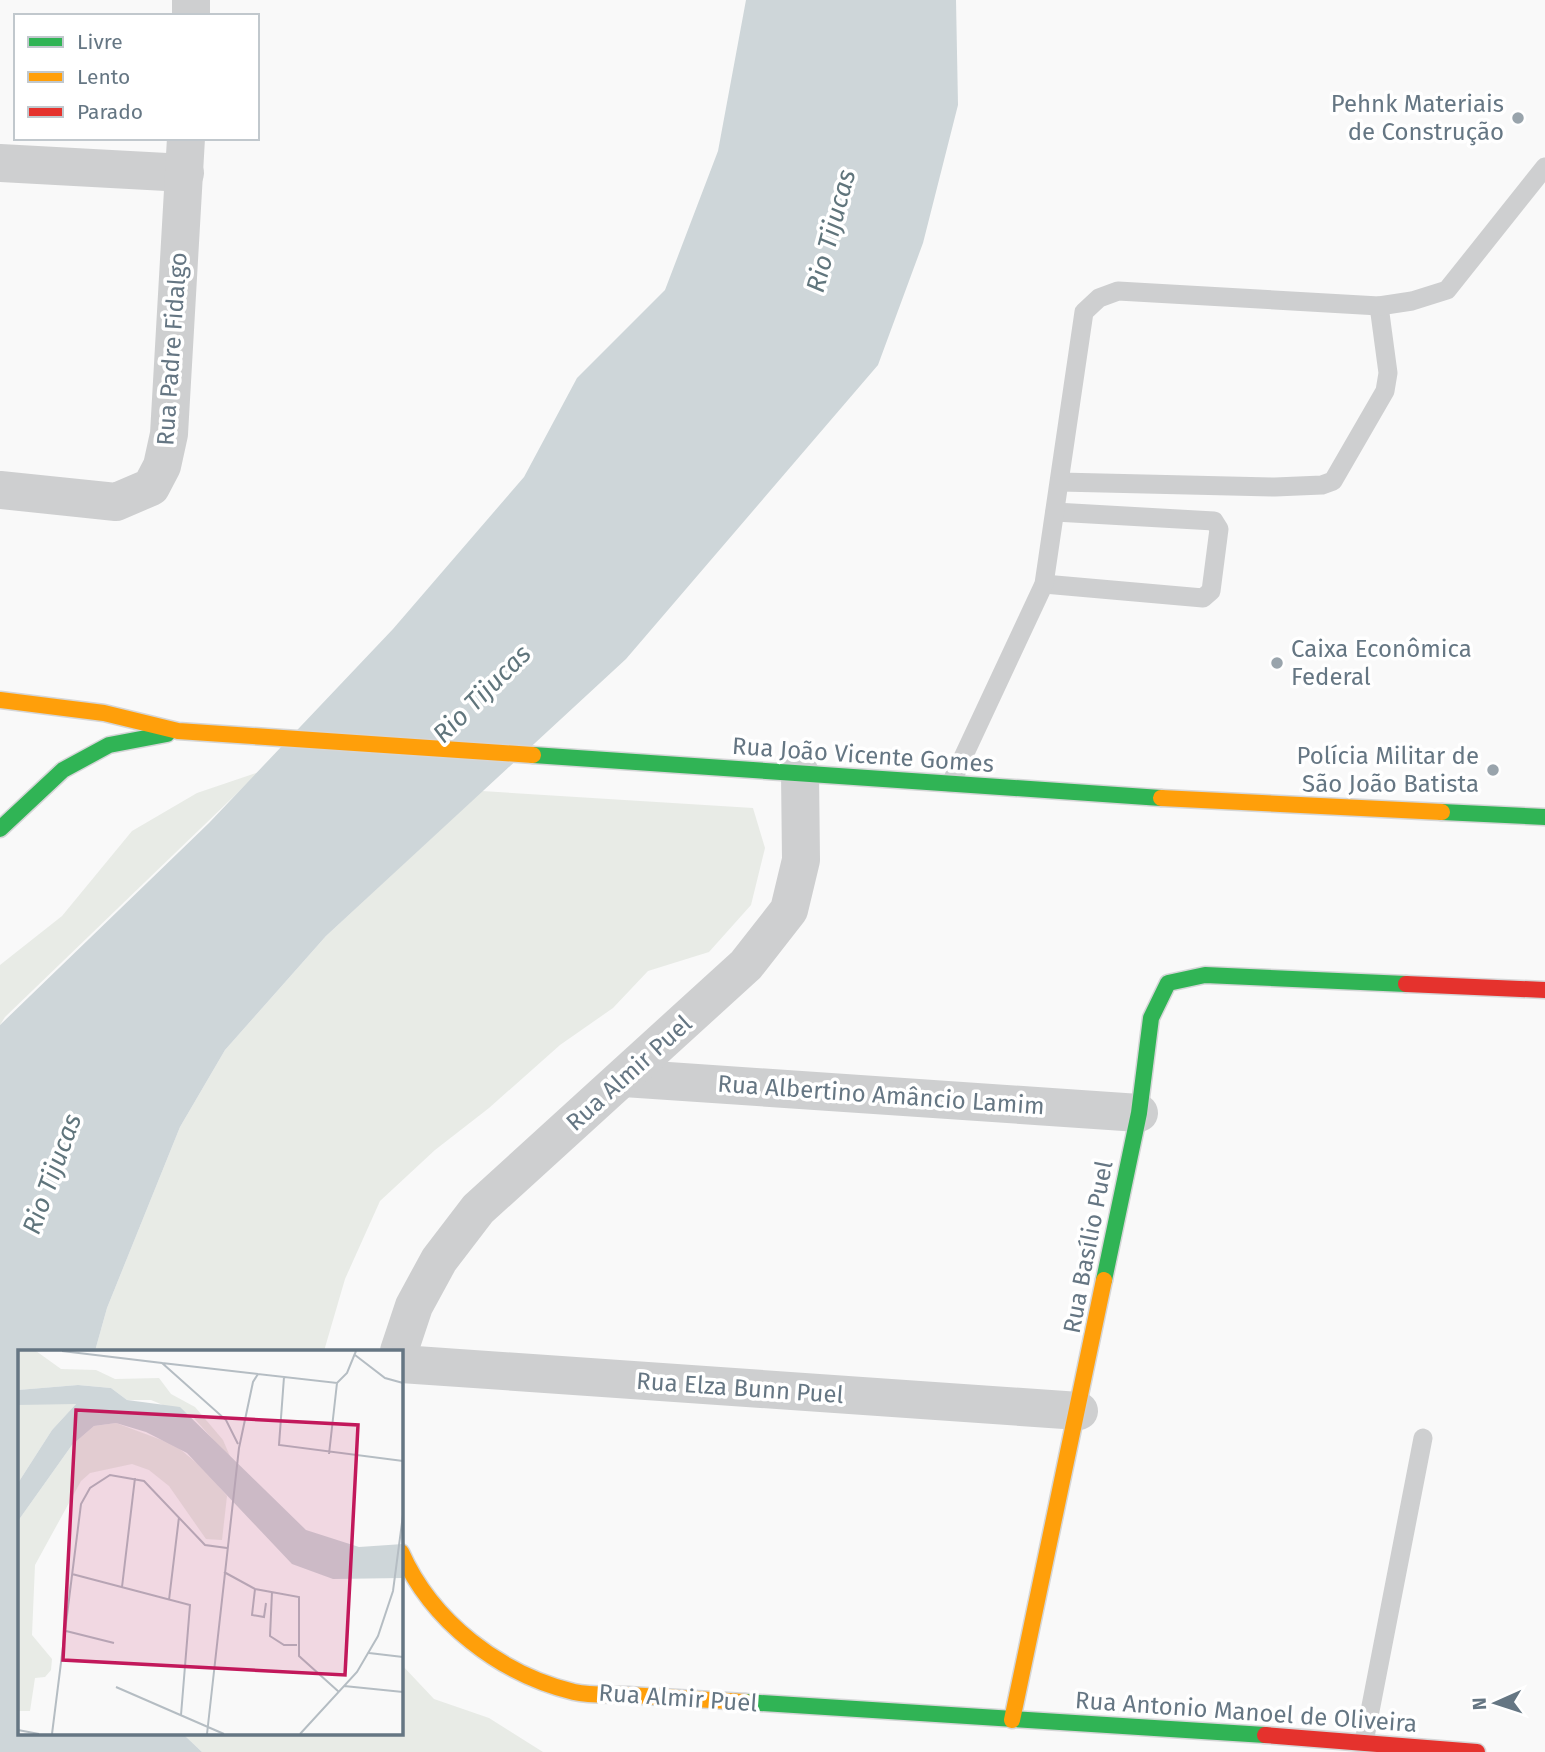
<svg xmlns="http://www.w3.org/2000/svg" width="1545" height="1752" viewBox="0 0 1545 1752" font-family="'Fira Sans',sans-serif">
<rect width="100%" height="100%" fill="#f9f9f9"/>
<g fill="#e8ebe6">
<path d="M259,772l-254,245 -5,8v-60l62,-49 70,-85 65,-38z"/>
<path d="M482,791l271,17 12,40 -14,57 -42,47 -61,19 -35,37 -53,37 -71,63 -54,42 -55,51 -35,78 -21,72h-229l12,-43 73,-181 45,-77 101,-114z"/>
<path d="M401,1664l33,35 55,19 54,34h-341l-20,-19h219z"/>
</g>
<path fill="#ced6d9" d="M746,0h210l2,105 -35,138 -45,122 -252,294 -300,277 -101,114 -45,77 -73,181 -12,43h-76v382h163l20,19h-202v-727l209,-202 184,-194 131,-152 53,-99 88,-88 53,-139z"/>
<g fill="none" stroke-linecap="round" stroke-linejoin="round">
<defs>
<g id="fast">
<path d="M533,755l628,43"/>
<path d="M1442,812l103,5"/>
<path d="M0,829l63,-59 46,-25 58,-11"/>
<path d="M1104,1280l35,-167 12,-95 17,-35 37,-8 201,9"/>
<path d="M745,1702l520,33"/>
</g>
<g id="slow">
<path d="M0,700l104,13 74,18 355,24"/>
<path d="M1161,798l281,14"/>
<path d="M401,1552c31,70 99,122 173,140 17,4 37,2 54,3 39,2 78,5 117,7"/>
<path d="M1012,1720l92,-440"/>
</g>
<g id="jam">
<path d="M1406,984l139,6"/>
<path d="M1265,1735l212,17"/>
</g>
</defs>
<use href="#fast" stroke="#d5d6d7" stroke-width="19"/>
<use href="#slow" stroke="#d5d6d7" stroke-width="19"/>
<use href="#jam" stroke="#d5d6d7" stroke-width="19"/>
<g stroke="#cecfd0" stroke-width="19">
<path d="M1060,482l215,5 47,-2 11,-4 52,-90 3,-18 -9,-67"/>
<path d="M1044,584l159,14 8,-7 8,-62 -5,-8 -159,-9"/>
<path d="M951,783l93,-199 40,-272 15,-14 19,-7 261,15 33,-5 35,-11 98,-123"/>
<path d="M1364,1742l59,-304"/>
</g>
<g stroke="#cecfd0" stroke-width="38">
<path d="M191,16v-16"/>
<path d="M0,163l185,10"/>
<path d="M0,490l116,12 35,-15 11,-21 7,-32 17,-296"/>
<path d="M624,1078l515,35"/>
<path d="M399,1351l15,-45 25,-46 39,-51 268,-244 43,-55 12,-50 -1,-87"/>
<path d="M401,1364l678,47"/>
</g>
<use href="#fast" stroke="#30b455" stroke-width="16"/>
<use href="#slow" stroke="#ff9f0a" stroke-width="16"/>
<use href="#jam" stroke="#e5322d" stroke-width="16"/>
</g>
<g fill="#99a4ac" stroke="#fff" stroke-width="2.5">
<circle cx="1518" cy="118" r="7"/>
<circle cx="1277" cy="663" r="7"/>
<circle cx="1493" cy="770" r="7"/>
</g>
<g text-anchor="middle" dominant-baseline="central" stroke-width="7" stroke-linejoin="round" paint-order="stroke">
<g font-size="24" fill="#657683" stroke="#fff" text-anchor="end">
<text x="1504" y="104">Pehnk Materiais<tspan x="1504" dy="28">de Construção</tspan></text>
<text x="1291" y="649" text-anchor="start">Caixa Econômica<tspan x="1291" dy="28">Federal</tspan></text>
<text x="1479" y="756">Polícia Militar de<tspan x="1479" dy="28">São João Batista</tspan></text>
</g>
<g font-size="24" fill="#657683" stroke="#fff">
<text transform="translate(172 349) rotate(-86)">Rua Padre Fidalgo</text>
<text transform="translate(863 755) rotate(4)">Rua João Vicente Gomes</text>
<text transform="translate(629 1073) rotate(-42)">Rua Almir Puel</text>
<text transform="translate(881 1095) rotate(4)">Rua Albertino Amâncio Lamim</text>
<text transform="translate(1088 1247) rotate(-79)">Rua Basílio Puel</text>
<text transform="translate(740 1388) rotate(4)">Rua Elza Bunn Puel</text>
<text transform="translate(678 1698) rotate(4)">Rua Almir Puel</text>
<text transform="translate(1246 1712) rotate(4)">Rua Antonio Manoel de Oliveira</text>
</g>
<g font-size="26" font-style="italic" fill="#60757c" stroke="#fff">
<text transform="translate(831 231) rotate(-75)">Rio Tijucas</text>
<text transform="translate(482 694) rotate(-45)">Rio Tijucas</text>
<text transform="translate(52 1174) rotate(-70)">Rio Tijucas</text>
</g>
</g>
<g transform="translate(18 1350)">
<rect width="385" height="385" fill="#f9f9f9"/>
<path d="M0,1h18l25,18 35,1 19,9 44,-1 12,16 24,13 28,33 9,21 -38,-43 -43,-18h-24l-16,-12 -33,-3 -60,5zM36,51l23,2 -25,27 -34,53v-78zM98,73l59,22 30,25 22,26 -5,44 -16,-1 -37,-53 -20,-16 -17,-6 -42,9 -9,8 -46,84 -3,70 20,24 -1,11 -6,7 -10,1 -5,33h-12v-190l54,-76 22,-19z" fill="#e8ebe6"/>
<path d="M60,35l33,3 16,12 53,7 126,123 53,17 44,-3v34l-70,1 -41,-15 -105,-111 -41,-21 -30,-9 -22,3 -22,19 -54,76v-38l34,-53 24,-26 -58,1v-15z" fill="#ced6d9"/>
<path fill="none" stroke="#b5bdc3" stroke-width="2" d="M44,1l100,12 64,57 12,24M337,5l30,23 18,5M144,13l96,11M266,27l-5,68 124,16M311,104l8,-71M206,222l31,17 44,8v59l40,36M54,224l118,31 -9,110M104,237l13,-109M237,239l-3,26 12,2 2,-14M254,242l-2,44 14,9h13M151,250l10,-83M48,281l48,12M351,303l34,4M326,336l59,6M98,337l108,47M0,380l21,4M34,384l29,-230 9,-16 20,-13 34,6 61,64 22,3M189,384l32,-286 14,-66 5,-8 79,9 10,-10 9,-22M282,384l57,-62 21,-36 15,-45 10,-76"/>
<path fill="#c2185b" fill-opacity="0.15" stroke="#c2185b" stroke-width="3.5" d="M58,60l282,15 -13,250 -282,-15z"/>
<rect width="385" height="385" fill="none" stroke="#657683" stroke-width="3.5"/>
</g>
<rect x="14" y="14" width="245" height="126" fill="#ffffff" stroke="#c1c8cd" stroke-width="2"/>
<rect x="28" y="37" width="35" height="10" fill="#30b455" stroke="#c1c8cd" stroke-width="2"/>
<text x="77" y="49" font-size="21" fill="#657683">Livre</text>
<rect x="28" y="72" width="35" height="10" fill="#ff9f0a" stroke="#c1c8cd" stroke-width="2"/>
<text x="77" y="84" font-size="21" fill="#657683">Lento</text>
<rect x="28" y="107" width="35" height="10" fill="#e5322d" stroke="#c1c8cd" stroke-width="2"/>
<text x="77" y="119" font-size="21" fill="#657683">Parado</text>
<g transform="translate(1496 1703) rotate(267)" stroke="#ffffff" stroke-width="5" paint-order="stroke">
<path d="M0-5L12 26L0 18L-12 26Z" fill="#657683"/>
<text y="-10" font-size="19" font-weight="bold" text-anchor="middle" fill="#657683">N</text>
</g>
</svg>
